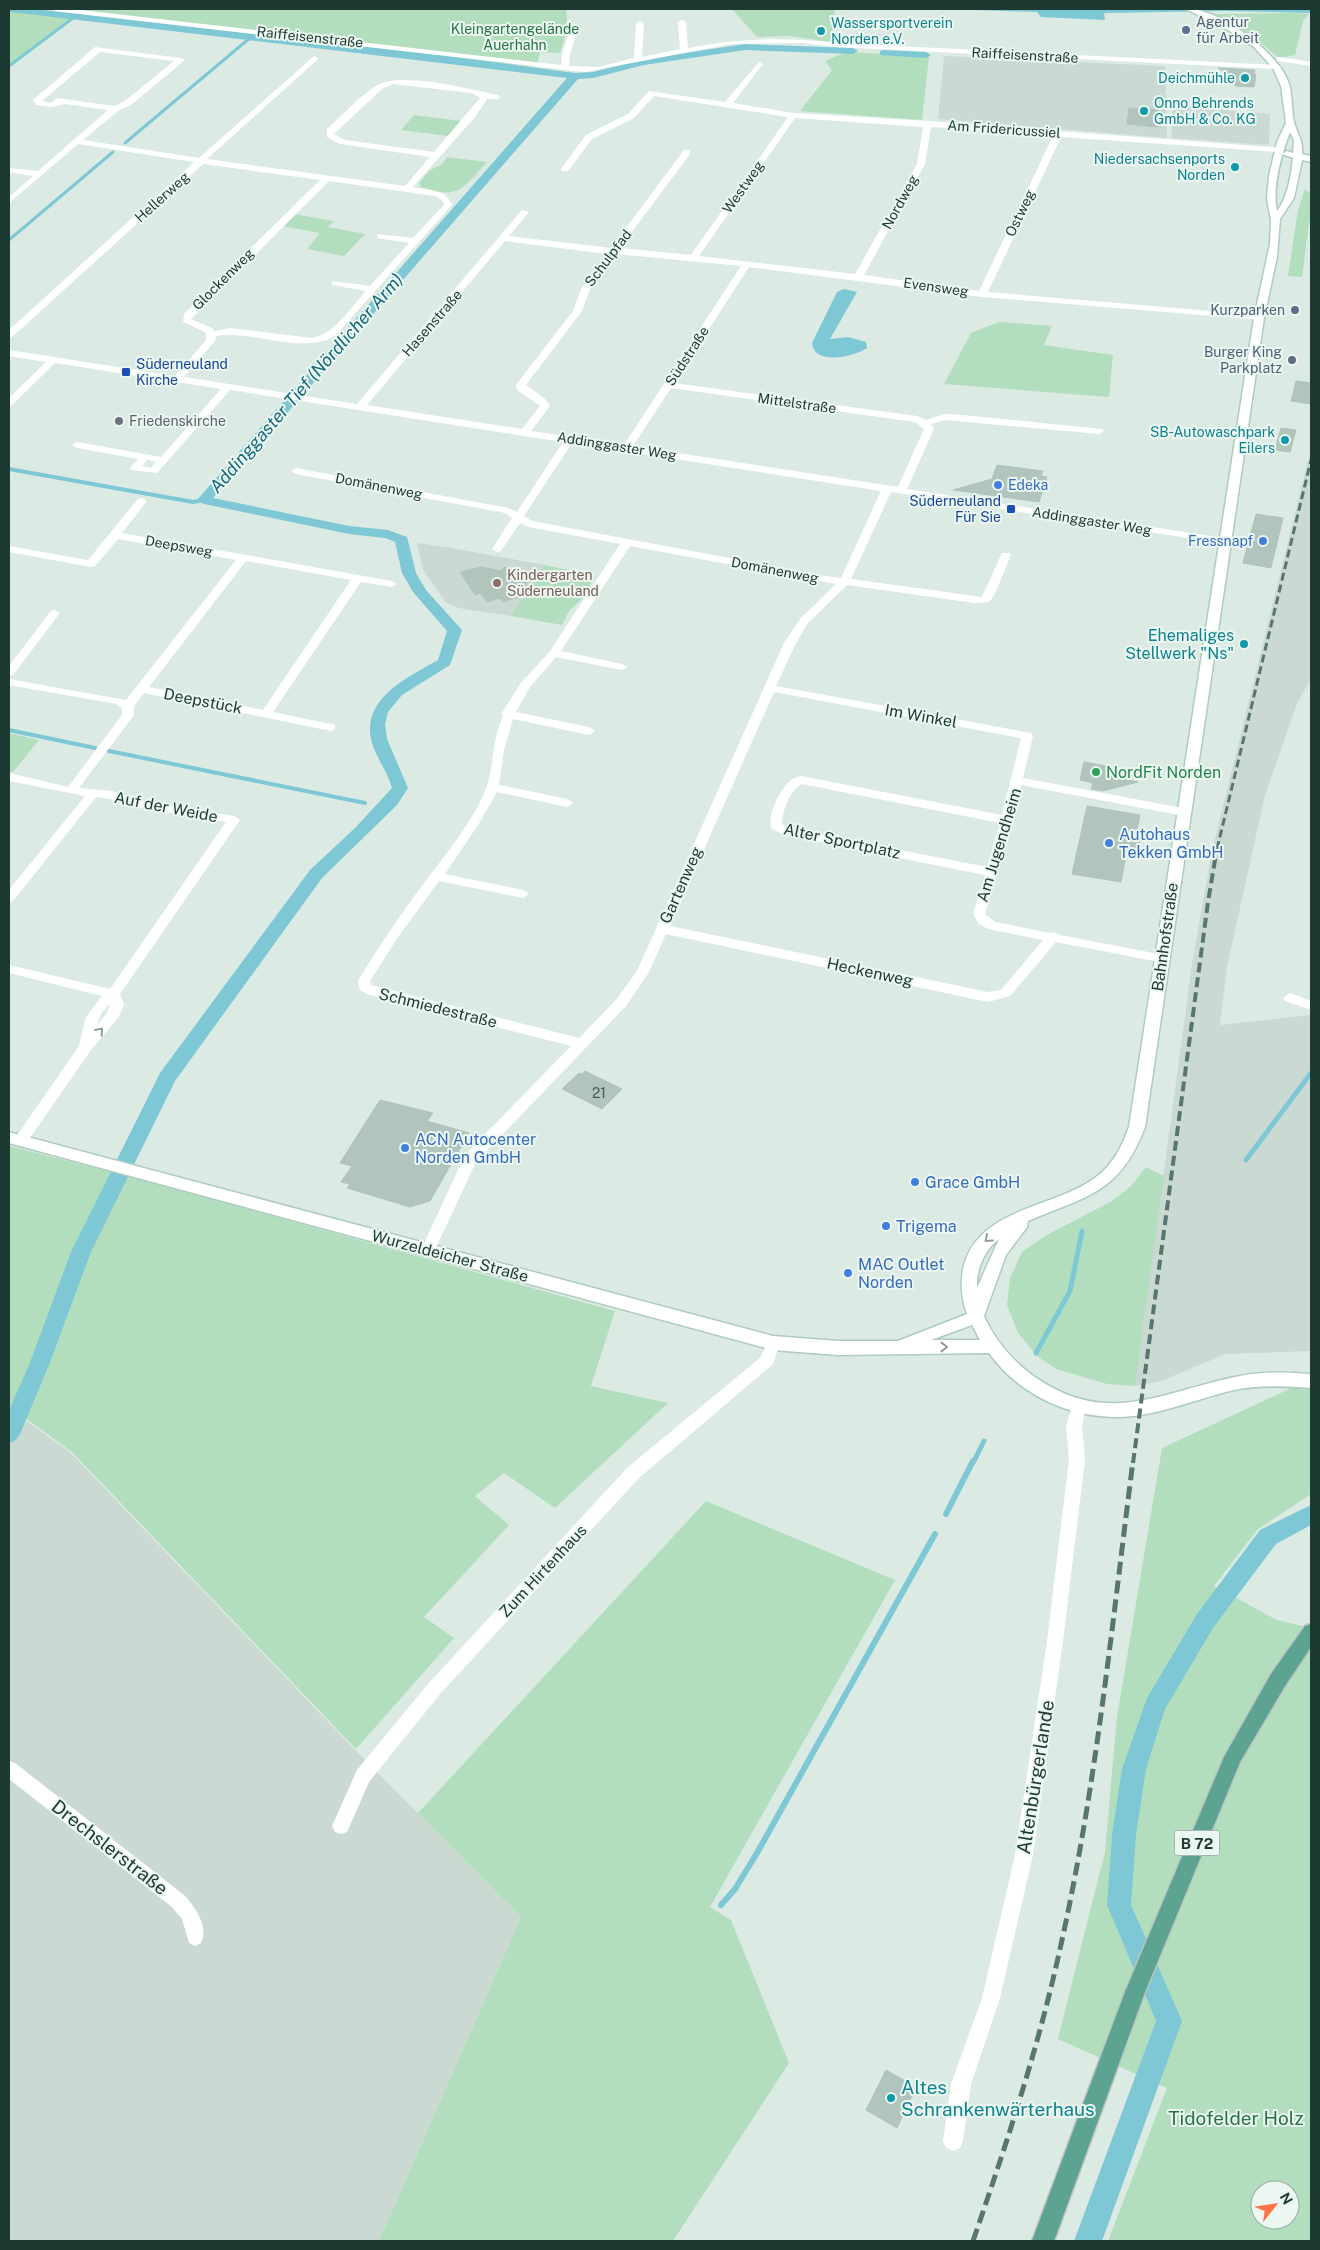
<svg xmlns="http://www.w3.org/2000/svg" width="1320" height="2250" viewBox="0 0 1320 2250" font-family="'Public Sans',sans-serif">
<rect width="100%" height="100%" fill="#dceae4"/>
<path fill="#cadad3" d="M944 56 1165 66 1167 138 938 119Z
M1173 105 1270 114 1269 145 1171 138Z
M1311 448V679L1298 701 1265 795 1227 967 1220 1025 1311 1015V1351L1226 1354 1161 1381 1135 1386 1192 964 1212 851Z
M417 543 446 547 545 565 511 616 458 608 446 603 423 570Z
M9 1408 70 1452 356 1751 521 1917 379 2241H9Z"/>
<path fill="#b2debe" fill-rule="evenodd" d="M42 9H566L568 26 560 53 540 52 538 61 533 67Z
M732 9H835L831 42 789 36 757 37Z
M9 11 73 16 9 65Z
M1296 13 1309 14 1303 21 1295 55 1279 58 1255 38 1215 14Z
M846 52 929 56 922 120 800 111 832 70 825 61Z
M414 115 461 121 448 136 401 130Z
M447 157 487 162C462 189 459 200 421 187L419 183 430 170 441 165Z
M1305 189 1311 194V220L1309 223 1302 277 1288 276 1298 210Z
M294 214 334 221 328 227 365 234 344 256 307 249 320 233 282 226Z
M999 322 1052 326 1044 345 1113 355 1109 397 944 384 971 333Z
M545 565 595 576 583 598 569 611 562 625 511 616Z
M9 733 39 740 13 772 9 771Z
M9 1146 143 1180 615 1311 591 1386 668 1403 555 1508 504 1473 475 1496 509 1525 424 1617 454 1638 356 1749 72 1452 9 1406Z
M1146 1167 1164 1176 1135 1386 1107 1384 1056 1369 1038 1357 1018 1333 1007 1305 1010 1278 1022 1252 1045 1236 1112 1201 1130 1187Z
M1311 1379V1494L1257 1530 1214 1586 1277 1620 1311 1628V2241H1108L1167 2088 1058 2039 1105 1852 1117 1717 1162 1448ZM1260 2190H1290V2220H1260Z
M706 1501 895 1580 710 1907 731 1920 789 2063 673 2241H379L521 1917 418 1813Z"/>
<path fill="#7ec8d5" d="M944 9H1311V13L1226 11 1104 13 1105 20 1041 17 1037 12Z
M844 289 857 292 830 339 848 337 866 342 867 348C854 357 814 366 812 343L837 292Z"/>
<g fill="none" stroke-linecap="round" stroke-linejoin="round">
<path stroke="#7ec8d5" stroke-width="3" d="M9 66 77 15
M125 143 251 37
M9 240 113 152"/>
<path stroke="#7ec8d5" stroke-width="4" d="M9 469 193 502 204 500
M9 730 95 748
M109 751 365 803"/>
<path stroke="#7ec8d5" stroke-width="5" d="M1246 1160 1311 1073
M1036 1353 1070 1291 1082 1231
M973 1463 984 1441"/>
<path stroke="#7ec8d5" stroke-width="6" d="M946 1514 973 1461
M721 1905 735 1889 757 1853 935 1534"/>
<path fill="#7ec8d5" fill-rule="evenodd" d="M9 9H35L447 56 575 73 593 72 644 59 745 44 853 48 858 51 853 54 745 50 644 65 593 78 578 79 213 498 349 526 388 530 407 537 416 573 426 590 462 630 450 665 402 695 388 712 385 724 387 739 408 788 397 805 322 878 175 1081 91 1252 49 1365 20 1434 16 1440 9 1443V1410L29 1365 71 1252 160 1073 310 870 356 827 392 788C388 773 378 760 373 746 357 700 407 678 438 660L447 631 413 592 402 573 395 542 385 538 349 534 204 504 197 500 567 78 11 12Z
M884 50 926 52 931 55 926 58 880 55V51Z
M1311 1505V1525L1276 1544 1213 1628 1165 1709 1146 1769 1136 1835 1131 1905 1182 2021 1102 2241H1074L1156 2021 1107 1905 1112 1835 1122 1769 1147 1698 1197 1614 1260 1530Z"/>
</g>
<path fill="#b1c5bd" stroke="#aec4bb" d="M1218 68 1255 70 1254 73 1256 75 1254 87 1235 86 1237 79Z
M1129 108 1159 110 1158 127 1127 124Z
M1296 381 1311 383V404L1291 401Z
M1281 428 1296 430 1290 452 1275 450Z
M997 465 1043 471 1041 476 1047 477 1039 502 953 490 992 479Z
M1256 514 1283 518 1271 568 1243 563Z
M481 567 502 571 504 567 533 573 518 597 503 602 500 598 487 602 480 593 475 595 460 572Z
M1084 762 1111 767 1109 776 1138 782 1103 791 1091 789 1093 783 1080 780Z
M1087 806 1140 815 1136 834 1141 835 1138 853 1127 851 1121 882 1072 874Z
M585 1071 622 1089 602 1109 562 1089 579 1073 582 1074Z
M380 1100 433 1113 427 1121 469 1133 430 1201 410 1207 347 1188 350 1184 341 1182 352 1166 340 1163Z
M886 2070 916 2087 897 2128 866 2110Z"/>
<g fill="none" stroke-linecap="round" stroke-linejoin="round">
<g stroke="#aecbc0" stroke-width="3">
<path id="secondary" d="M1186 9C1218 7 1276 51 1288 81 1293 94 1291 108 1294 122 1298 136 1303 139 1302 154L1311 156V162L1302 160 1294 198 1280 219 1277 257 1264 318 1145 1127C1120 1193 1087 1196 1028 1221L1027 1227 1006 1255 984 1316C994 1339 1012 1360 1032 1375 1106 1428 1158 1393 1235 1377 1260 1371 1286 1372 1311 1374V1388C1287 1386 1263 1385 1239 1389 1209 1395 1181 1407 1151 1413 1090 1427 1025 1403 989 1353L838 1355 773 1350 9 1143V1132L773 1336 838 1341H898L967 1314C961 1297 960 1282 964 1265 980 1207 1056 1208 1096 1177 1113 1165 1122 1146 1129 1127L1254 318 1270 244 1271 220 1267 199 1269 176 1277 142 1286 123 1281 86 1273 68 1254 47 1228 30ZM1290 132 1294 140 1293 153 1287 151 1282 154 1293 158C1291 175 1288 197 1277 211 1272 186 1281 156 1290 132ZM999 1239 977 1288C976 1269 985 1249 999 1239ZM972 1325 980 1340H931Z"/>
</g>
<g stroke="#bbc4c2" stroke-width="3">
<path id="primary" d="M1311 1624V1647L1285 1686 1240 1762 1145 1992 1054 2241H1032L1125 1992 1224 1757 1271 1674 1305 1626Z"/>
</g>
<path fill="#fff" fill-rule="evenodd" d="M51 9H72L561 65 562 54 570 29 566 22 570 20 578 29 570 54 569 66 599 67 634 58 636 23 640 21 644 23 642 57 680 49 678 22 682 20 686 22 688 48C738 38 785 37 836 43L1277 65 1281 67 1277 69 836 47 802 43 731 44 585 72 55 11Z
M95 47 181 58 185 60 131 105 118 111 83 140 199 158 314 56 318 58 317 60 207 159 405 186 430 157 340 144 327 137V129C343 115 358 97 376 86 400 70 471 90 499 95V99H487L476 116 413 187C427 190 447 189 452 205L335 336C302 355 254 330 216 336L215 341 184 377 357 404 522 210 529 212 509 236 611 248 684 150H690V154L620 248 691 255 788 117 654 96 634 118 592 139 568 171H562L561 169 586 135 628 114 649 91 725 102 759 62 763 64 733 103 793 113 928 121 1282 148V152H1279L1061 137 988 292 1259 315 1262 316V320L982 297 749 267 674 383 917 416 926 420 944 414 963 415 1102 429 1104 431 1099 434 945 420 931 424 934 429 907 489 1230 539V543L1226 544 891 492 851 579 982 597 1001 555 1002 553H1010L1011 555 994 596 989 602 974 603 847 585 808 623 796 643 776 686 1031 733 1033 736 1023 778 1188 809 1190 812 1184 816 1021 785 985 914 995 922 1050 933 1054 932 1060 935 1164 955 1169 956 1170 959 1169 962 1164 963 1056 942 1010 996 988 1002 666 934 649 972 626 1006 476 1162 433 1254H423L421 1250 465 1155 571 1046 367 994 360 990 358 981C380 944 405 908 431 874 450 849 471 822 484 794 494 771 491 742 503 716L501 714 521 683 550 651 620 544 529 527 520 523 501 551 497 552 492 549 512 518 505 513 296 474 291 471 296 468 508 508 517 512 563 442 230 390 157 473 131 470 130 468 138 459 77 448 72 445 77 442 161 457 221 389 55 363 12 405 9 406V398L46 362 9 356V350L175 376 207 339 205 332 183 322 184 314 320 180 203 164 12 337 9 338V330L194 162 78 144 9 203V197L33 176 9 172V168L38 171 108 110 65 104 51 107 36 105 33 100ZM100 52 174 61 125 101 114 106 57 98 51 103 42 101ZM393 84 472 93 480 98 434 152 345 140 334 134 382 89ZM795 118 923 127 917 164 855 274 699 256ZM931 127 1053 136 979 291 864 275 925 164ZM329 181 435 196 442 200 444 205 413 238 377 234V238L409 243 370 286 332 281V285L366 291C351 307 335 334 312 338L230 328 214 331 212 328 191 319ZM505 241 607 254 581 289 573 311 516 385 517 390 540 406 522 429 367 405ZM616 254 741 266 624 445 531 431 550 406 545 399 526 385 582 311 590 289ZM671 388 915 422 924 429 898 487 633 446ZM572 443 881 491 841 578 825 576 532 521 524 516ZM147 460 156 462 151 468 142 466ZM630 546 836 584 800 619 784 643 637 971 616 1000 579 1038 371 985 370 981 398 937 439 881 523 898 529 894 523 890 445 874 480 822 497 792 567 807 573 803 567 799 499 785 504 750 513 719 589 735 595 731 589 727 516 712 530 687 556 657 622 670 628 667 622 664 561 651ZM774 692 1021 738 1002 815 801 776C798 777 792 778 790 781 780 789 766 817 772 829L785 835 985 875 973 914 979 924 988 929 1043 940 1001 990 988 992 670 926ZM802 784 1000 823 987 867 788 828 782 824C782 812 790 789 802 784Z
M1280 57 1311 62V66L1277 61V57Z
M142 498 147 501 122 533 392 581 397 584 392 587 361 582 273 712 335 725V729L331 731 144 693 134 706V715L79 788 112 791 138 800 234 816 240 820 120 994 124 1005 118 1018 91 1050 25 1145 20 1146 13 1141 79 1046 86 1017 102 996 9 973V965L110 989 226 822 136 807 111 799 96 797 13 901 9 902V890L85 796 9 781V773L68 787 122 715V708L116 704 9 685V679L126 700 236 560 118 539 95 566 91 567 9 552V546L88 560 138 499ZM246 561 351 580 263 710 149 687ZM110 1003 107 1013 96 1027 101 1014Z
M55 610 60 613 13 675 9 676V666L51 611Z
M1290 993 1311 1001V1010L1285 1001 1283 998Z
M773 1337 778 1339 780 1343 773 1364 639 1478 440 1694 369 1782 347 1832 341 1834 335 1832 332 1826 357 1770 428 1684 627 1468 761 1357 768 1339Z
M1078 1400 1083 1402 1086 1406 1082 1427 1085 1460 1063 1641 1033 1855 1000 1998 971 2084 963 2141 960 2148 953 2151 946 2148 943 2141 951 2084 982 1998 1015 1855 1047 1641 1069 1460 1066 1427 1073 1402Z
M9 1761 15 1763 184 1895C195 1907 209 1926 201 1943L195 1946 189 1943 182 1919 172 1907 9 1779Z"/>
<use href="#secondary" fill="#fff" fill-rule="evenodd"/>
<use href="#primary" fill="#5ca491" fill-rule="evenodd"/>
<path stroke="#57766e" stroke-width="3" stroke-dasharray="8 4" stroke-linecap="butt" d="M1217 849 1311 460"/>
<path stroke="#57766e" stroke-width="4" stroke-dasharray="10 5" stroke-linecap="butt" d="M1133 1463 1208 902 1217 848"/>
<path stroke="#57766e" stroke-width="5" stroke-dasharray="13 6" stroke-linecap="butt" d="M973 2241C1006 2145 1038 2049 1060 1949 1096 1789 1112 1624 1133 1461"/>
</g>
<defs><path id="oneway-chevron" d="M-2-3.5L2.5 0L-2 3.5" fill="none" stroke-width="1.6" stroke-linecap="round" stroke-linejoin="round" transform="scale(1.25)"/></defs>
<g stroke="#8e9c98">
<use href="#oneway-chevron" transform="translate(100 1031) rotate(-49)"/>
<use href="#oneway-chevron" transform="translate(988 1239) rotate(138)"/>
<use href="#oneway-chevron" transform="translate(944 1347)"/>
</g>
<g fill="#5c6f8a" stroke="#ecf7f2" stroke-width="2">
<circle cx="1186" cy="30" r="5"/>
<circle cx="1295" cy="310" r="5"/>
<circle cx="1292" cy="360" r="5"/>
</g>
<g fill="#0f9aa8" stroke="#ecf7f2" stroke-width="2">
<circle cx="821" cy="31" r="5"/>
<circle cx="1245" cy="78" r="5"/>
<circle cx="1144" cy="111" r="5"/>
<circle cx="1235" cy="167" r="5"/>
<circle cx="1285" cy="440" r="5"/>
<circle cx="1244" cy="644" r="5"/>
<circle cx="891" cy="2098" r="5"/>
</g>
<g fill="#1a4fb4" stroke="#ecf7f2" stroke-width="2">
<rect x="121" y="367" width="10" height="10" rx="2.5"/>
<rect x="1006" y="504" width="10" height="10" rx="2.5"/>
</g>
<circle fill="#6b7280" stroke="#ecf7f2" stroke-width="2" cx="119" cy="421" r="5"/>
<g fill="#3f7fe0" stroke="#ecf7f2" stroke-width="2">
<circle cx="998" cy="485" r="5"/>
<circle cx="1263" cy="541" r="5"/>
<circle cx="1109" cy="843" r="5"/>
<circle cx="405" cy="1148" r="5"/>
<circle cx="915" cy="1182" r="5"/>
<circle cx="886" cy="1226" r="5"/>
<circle cx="848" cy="1273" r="5"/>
</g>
<circle fill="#8d6e63" stroke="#ecf7f2" stroke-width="2" cx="497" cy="583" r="5"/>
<circle fill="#2e9e5b" stroke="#ecf7f2" stroke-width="2" cx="1096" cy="772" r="5"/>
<g text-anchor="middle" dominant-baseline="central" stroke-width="4" stroke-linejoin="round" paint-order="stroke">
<g font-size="14" fill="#4e5e75" stroke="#ecf7f2" text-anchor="end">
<text x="1196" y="22" text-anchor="start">Agentur<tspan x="1196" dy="16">für Arbeit</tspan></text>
<text x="1285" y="310">Kurzparken</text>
<text x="1282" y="352">Burger King<tspan x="1282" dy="16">Parkplatz</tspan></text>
</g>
<g font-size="14" fill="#0d838f" stroke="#ecf7f2" text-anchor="end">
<text x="831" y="23" text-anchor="start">Wassersportverein<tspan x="831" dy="16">Norden e.V.</tspan></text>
<text x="1235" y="78">Deichmühle</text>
<text x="1154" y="103" text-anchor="start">Onno Behrends<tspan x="1154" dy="16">GmbH &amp; Co. KG</tspan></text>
<text x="1225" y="159">Niedersachsenports<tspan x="1225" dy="16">Norden</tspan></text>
<text x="1275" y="432">SB-Autowaschpark<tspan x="1275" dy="16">Eilers</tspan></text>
</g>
<g font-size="14" fill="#247443" stroke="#ecf7f2">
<text x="515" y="29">Kleingartengelände<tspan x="515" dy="16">Auerhahn</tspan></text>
</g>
<g font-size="14" fill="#1d3a32" stroke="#ecf7f2">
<text transform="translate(310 37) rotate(6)">Raiffeisenstraße</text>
<text transform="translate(1025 55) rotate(3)">Raiffeisenstraße</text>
<text transform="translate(1004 129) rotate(4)">Am Fridericussiel</text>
<text transform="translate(743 187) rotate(-55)">Westweg</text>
<text transform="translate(162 197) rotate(-42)">Hellerweg</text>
<text transform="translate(900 202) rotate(-61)">Nordweg</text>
<text transform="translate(1020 213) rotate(-64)">Ostweg</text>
<text transform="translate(608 258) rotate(-53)">Schulpfad</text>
<text transform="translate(223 279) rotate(-45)">Glockenweg</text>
<text transform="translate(936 287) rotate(8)">Evensweg</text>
<text transform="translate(432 323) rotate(-49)">Hasenstraße</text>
<text transform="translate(687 356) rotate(-57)">Südstraße</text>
<text transform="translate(797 403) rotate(8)">Mittelstraße</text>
<text transform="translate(617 446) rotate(9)">Addinggaster Weg</text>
<text transform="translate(379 486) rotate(11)">Domänenweg</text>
<text transform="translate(1092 521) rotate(9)">Addinggaster Weg</text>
<text transform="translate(179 546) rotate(10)">Deepsweg</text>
<text transform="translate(775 570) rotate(11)">Domänenweg</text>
</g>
<g font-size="14" fill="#164399" stroke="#ecf7f2" text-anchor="start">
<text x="136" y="364">Süderneuland<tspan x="136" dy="16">Kirche</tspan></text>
<text x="1001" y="501" text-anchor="end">Süderneuland<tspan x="1001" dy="16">Für Sie</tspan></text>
</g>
<g font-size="14" fill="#5b616d" stroke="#ecf7f2" text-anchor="start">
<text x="129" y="421">Friedenskirche</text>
</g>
<g font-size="14" fill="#366cbe" stroke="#ecf7f2" text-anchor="start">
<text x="1008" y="485">Edeka</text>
<text x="1253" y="541" text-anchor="end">Fressnapf</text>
</g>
<g font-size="14" fill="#785e54" stroke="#ecf7f2" text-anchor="start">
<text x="507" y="575">Kindergarten<tspan x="507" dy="16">Süderneuland</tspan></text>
</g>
<g font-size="14" fill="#425d55">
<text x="599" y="1093">21</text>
</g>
<rect fill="#ecf7f2" stroke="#5b736c" stroke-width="1" x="1174.5" y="1830.5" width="45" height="25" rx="4"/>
<g font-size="15" font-weight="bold" fill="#1d3a32">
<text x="1197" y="1843">B 72</text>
</g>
<g font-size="16" fill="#0d838f" stroke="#ecf7f2" text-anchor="end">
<text x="1234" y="635">Ehemaliges<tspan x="1234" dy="18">Stellwerk "Ns"</tspan></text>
</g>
<g font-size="16" fill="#1d3a32" stroke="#ecf7f2">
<text transform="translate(203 701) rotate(11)">Deepstück</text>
<text transform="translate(921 716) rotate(10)">Im Winkel</text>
<text transform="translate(166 807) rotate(11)">Auf der Weide</text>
<text transform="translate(842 841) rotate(12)">Alter Sportplatz</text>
<text transform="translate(999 845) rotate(-73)">Am Jugendheim</text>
<text transform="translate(681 885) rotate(-66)">Gartenweg</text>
<text transform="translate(1165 937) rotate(-82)">Bahnhofstraße</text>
<text transform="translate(870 972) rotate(12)">Heckenweg</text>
<text transform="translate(438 1008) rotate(14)">Schmiedestraße</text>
<text transform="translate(450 1256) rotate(15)">Wurzeldeicher Straße</text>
<text transform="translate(543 1571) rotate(-47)">Zum Hirtenhaus</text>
</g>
<g font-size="16" fill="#27864d" stroke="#ecf7f2" text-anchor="start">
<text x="1106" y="772">NordFit Norden</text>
</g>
<g font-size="16" fill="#366cbe" stroke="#ecf7f2" text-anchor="start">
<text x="1119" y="834">Autohaus<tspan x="1119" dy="18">Tekken GmbH</tspan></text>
<text x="415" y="1139">ACN Autocenter<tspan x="415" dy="18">Norden GmbH</tspan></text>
<text x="925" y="1182">Grace GmbH</text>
<text x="896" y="1226">Trigema</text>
<text x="858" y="1264">MAC Outlet<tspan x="858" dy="18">Norden</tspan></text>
</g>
<g font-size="18" font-style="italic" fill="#13697a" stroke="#ecf7f2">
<text transform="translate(306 383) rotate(-49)">Addinggaster Tief (Nördlicher Arm)</text>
</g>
<g font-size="19" fill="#1d3a32" stroke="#ecf7f2">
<text transform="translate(1035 1777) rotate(-81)">Altenbürgerlande</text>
<text transform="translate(110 1847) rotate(38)">Drechslerstraße</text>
</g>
<g font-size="19" fill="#0d838f" stroke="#ecf7f2" text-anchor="start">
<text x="901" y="2087">Altes<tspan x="901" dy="22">Schrankenwärterhaus</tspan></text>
</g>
<g font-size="19" fill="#247443" stroke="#ecf7f2">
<text x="1236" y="2118">Tidofelder Holz</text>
</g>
</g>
<rect width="1320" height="2250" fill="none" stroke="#1d3a32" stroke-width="20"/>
<g transform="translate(1275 2205) rotate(60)"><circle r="24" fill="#ecf7f2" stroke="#99aba5"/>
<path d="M0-4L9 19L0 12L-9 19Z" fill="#fe7346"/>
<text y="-8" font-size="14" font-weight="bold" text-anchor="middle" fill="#1d3a32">N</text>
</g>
</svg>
